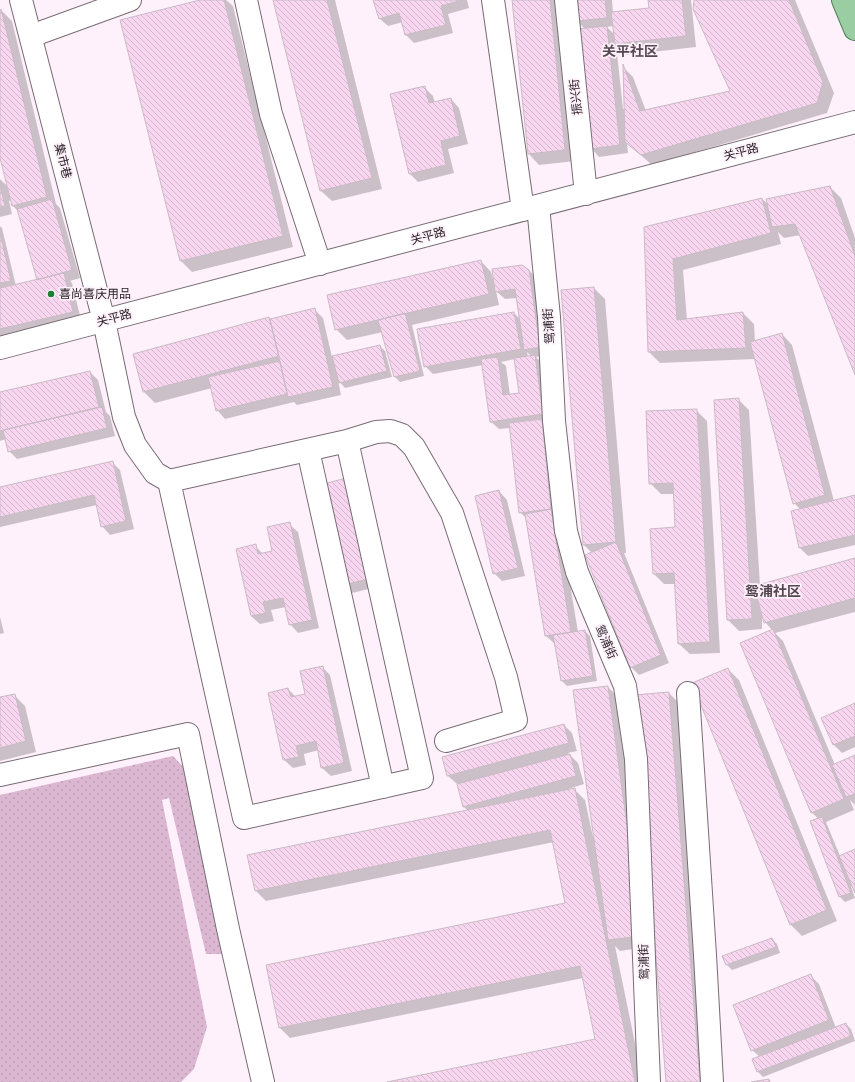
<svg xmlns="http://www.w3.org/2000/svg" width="855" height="1082" viewBox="0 0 855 1082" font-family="'DM Sans','Noto Sans SC',sans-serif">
<defs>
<pattern id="green-dots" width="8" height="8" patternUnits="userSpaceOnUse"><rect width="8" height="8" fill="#dcb7d2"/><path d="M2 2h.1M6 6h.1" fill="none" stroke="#bc9db4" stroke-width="1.8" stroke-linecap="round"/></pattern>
<pattern id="building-back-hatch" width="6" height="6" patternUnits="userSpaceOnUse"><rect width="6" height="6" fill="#f9d6ef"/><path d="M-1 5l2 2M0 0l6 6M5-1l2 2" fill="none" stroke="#d5b7cd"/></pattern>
</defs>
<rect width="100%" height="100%" fill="#fff1fb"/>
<path fill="url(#green-dots)" d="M173 756 187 771 227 954H206L169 798 162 800 207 1027 194 1069 181 1082H0V795Z"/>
<path fill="#0003" fill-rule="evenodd" d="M204 0H226L233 6 293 247 192 272 181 261 121 21Z
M274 0H335L382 189 332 201 321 191Z
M375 0H467L469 8 448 14 453 33 414 43 406 35 403 22 388 26 379 18Z
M513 0H560L575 161 539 165 529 154Z
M575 0H612L613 13 650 9 649 0H691L696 47 626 55 616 44 623 109H625L624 68 633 77 646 111 732 92 695 0H795L834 93 827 113 652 165 627 143 628 153 599 157 591 148 585 29 577 21ZM613 26 614 34 607 27Z
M1 10 12 21 56 204 60 208 80 278 70 281 72 283 81 320 2 339 0 336V226L2 228 16 286 38 280 19 212 12 205 11 200 9 201 12 214 0 217V179L8 187 0 154Z
M425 88 433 96 435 103 451 99 459 108 468 144 448 149 454 173 418 182 410 174Z
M830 187 841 198 855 238V372L801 235 784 238 778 232 781 244 683 270 687 320 743 313 754 324 755 342 782 334 792 345 834 501 855 496V545L808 556 800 548 792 511 800 509 794 503 755 359 660 363 649 352 645 228 762 199 769 205Z
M481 261 491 272 493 279 529 270 537 279 548 355 536 357 543 364 559 518 578 632 585 631 590 636 597 681 567 686 562 681 555 644 546 636 527 519 520 512 511 428 499 429 490 421 483 365 433 374 425 366 514 313 521 320 518 298 505 299 496 291 499 305 412 325 424 376 400 382 395 377 383 332 347 340 336 329ZM527 352 532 357H528ZM515 359 520 394 510 395 506 366 501 362Z
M594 288 605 299 626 553H624L669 663 639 675 631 667 592 553 584 545Z
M315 310 323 318 332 357 380 346 385 351 392 377 345 388 338 380 341 395 297 405 294 402 225 419 217 410 212 388 155 403 144 392 134 354 269 318 272 322Z
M90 372 98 380 106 412 110 416 115 436 17 459 9 451 6 439 0 441V393Z
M738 399 749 410 760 585 855 559V612L775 633 783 641 835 765 855 756V805L850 800 854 810 826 822 840 856 855 850V890L853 885 851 886 855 898 845 902 840 897 811 822 819 819 812 813 741 643 772 630 765 622 762 614V629L739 631 728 620Z
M696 410 707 421 720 653 690 654 679 644 676 584H664L654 574 676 528 674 494H661L650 483Z
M112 462 120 470 134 529 110 535 102 526 97 505 0 527V488Z
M321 485 377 587 352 593 344 585Z
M499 491 507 500 525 576 502 581 494 573Z
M289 524 298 532 319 628 298 633 290 624 286 607 271 610 274 621 260 624 251 616 237 550 255 546 263 554 273 551Z
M0 617 4 633 0 634Z
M322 667 330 675 352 771 331 776 322 768 319 750 304 754 306 765 293 768 284 760 288 689 296 697 306 695Z
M728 669 739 680 837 921 802 936 791 925 693 683Z
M608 687 618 697 653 946 620 951 615 946 643 1082H392L596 1040 583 978 290 1038 279 1027 566 904 554 842 266 901 256 891 468 811 464 807 458 783 457 784 448 776 564 725 572 733 577 751 568 753 578 763 584 784 568 789V790L574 789 585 800 593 837H594Z
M669 693 680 704 710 1082H667Z
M14 695 25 706 36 752 0 761V698Z
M855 704V747L842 753 834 745 823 719Z
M772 939 777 944 780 953 732 970 727 965Z
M810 975 819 984 836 1028 846 1024 851 1029 855 1041 763 1077 758 1072 760 1057 752 1050Z"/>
<path fill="url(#building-back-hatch)" stroke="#c8bbc5" d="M200 0H224L283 236 180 261 120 20Z
M273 0H327L372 178 320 191Z
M373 0H462L441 6 446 25 405 35 399 13 379 19Z
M512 0H550L565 150 528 154Z
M574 0H605L607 18 576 21Z
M648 0H682L686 36 615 44 611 12 649 8Z
M694 0H789L823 82 817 103 641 155 625 142 623 64 640 111 730 91 693 9Z
M1 9 47 197 12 206 0 158V10Z
M607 26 620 145 590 149 576 29Z
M425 86 429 103 451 98 460 136 441 141 446 165 409 174 390 94Z
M0 185 5 206 0 207Z
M830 186 855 256V375L795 224 772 227 766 199Z
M762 198 771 233 673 259 677 320 743 312 746 348 648 352 644 227Z
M52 199 72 270 37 280 17 209Z
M0 233 11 281 0 283Z
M481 260 489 294 335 330 327 295Z
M522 265 529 270 540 347 524 350 515 289 495 292 492 269Z
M64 273 73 312 0 329V288Z
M594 287 616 542 583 545 561 290Z
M315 308 333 387 288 397 270 319Z
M514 312 521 349 424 367 417 329Z
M405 313 420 371 394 377 378 320Z
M269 317 279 356 143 392 133 354Z
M782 333 825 495 793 504 750 342Z
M380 345 387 371 339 383 332 356Z
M535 355 543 414 490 422 481 359 498 357 503 395 519 393 514 358Z
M280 361 287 394 216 411 208 377Z
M90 371 99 407 0 431V392Z
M739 398 752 619 727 620 714 400Z
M102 407 107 428 8 452 3 430Z
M697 409 710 642 678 644 674 573 653 574 650 529 675 527 673 483 649 484 646 411Z
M542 419 551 509 519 513 509 423Z
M113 461 126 521 101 527 94 495 0 517V487Z
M346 478 369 579 343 585 320 485Z
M499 490 518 568 493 574 475 496Z
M855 495V535L799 548 791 511Z
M551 509 571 632 545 636 525 514Z
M290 522 312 620 289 625 283 598 263 602 266 613 251 616 236 549 256 544 258 554 272 551 267 527Z
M616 542 661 655 630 668 585 555Z
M855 558V598L764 623 754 586Z
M773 629 844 799 811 813 740 643Z
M585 630 593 676 561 681 553 635Z
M323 666 344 763 321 768 316 741 296 746 299 757 283 760 268 693 288 688 291 697 305 694 300 671Z
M728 668 827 910 790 925 692 683Z
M608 686 642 936 608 940 573 690Z
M669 692 700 1082H666L635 695Z
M15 694 26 741 0 748V697Z
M855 703V736L833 745 821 718Z
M564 724 569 743 447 776 442 757Z
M570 754 576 776 463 807 457 784Z
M855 755V794L846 797 832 765Z
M575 788 635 1082H387L595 1039 580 966 279 1028 266 965 565 903 550 830 255 891 247 855Z
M822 817 851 893 839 897 810 821Z
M855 849V893L839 856Z
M772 938 776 947 726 965 722 956Z
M811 974 829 1020 751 1051 733 1005Z
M846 1023 851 1036 757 1072 752 1059Z
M769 1079 770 1082H751Z"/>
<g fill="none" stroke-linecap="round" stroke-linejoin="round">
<g stroke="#786c74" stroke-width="24">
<path id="minor" d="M21 0 104 321 124 417 135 445 155 473 169 481 244 818 422 778 347 441 169 481
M246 0 271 114 320 264
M493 0 523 210
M566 0 586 194
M31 36 130 0
M538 206 549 317 554 421 566 531 577 572 625 686 636 759 649 1082
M0 348 855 122
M347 441 376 432 390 431 402 435 414 447 452 513 506 677 516 720 446 741
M308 450 383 787
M688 693 705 955 712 1082
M0 775 188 734 228 929 263 1082"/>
</g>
<g stroke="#467a4e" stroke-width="24">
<path id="major" d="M843 0 855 29"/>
</g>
<use href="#minor" stroke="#fff" stroke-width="22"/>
<use href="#major" stroke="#9bcda3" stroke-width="22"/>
</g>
<circle fill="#188035" stroke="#fff1fb" stroke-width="1.5" cx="51" cy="294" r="4"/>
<g text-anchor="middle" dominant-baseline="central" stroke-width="3.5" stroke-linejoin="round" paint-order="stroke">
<g font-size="12" fill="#231e21" stroke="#fff1fb">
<text transform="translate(576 97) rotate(-96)">振兴街</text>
<text transform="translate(741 152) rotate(-15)">关平路</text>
<text transform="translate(63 161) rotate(76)">集市巷</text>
<text transform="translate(428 236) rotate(-15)">关平路</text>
<text transform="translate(114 318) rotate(-15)">关平路</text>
<text transform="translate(549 326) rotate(-94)">鸳浦街</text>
<text transform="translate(606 642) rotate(66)">鸳浦街</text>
<text transform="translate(644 962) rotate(-92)">鸳浦街</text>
</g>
<g font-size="12" fill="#231e21" stroke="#fff1fb" text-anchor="start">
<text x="59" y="294">喜尚喜庆用品</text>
</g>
<g font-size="14" font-weight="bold" fill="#534850" stroke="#fff1fb">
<text x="630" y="51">关平社区</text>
<text x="773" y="591">鸳浦社区</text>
</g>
</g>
</svg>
